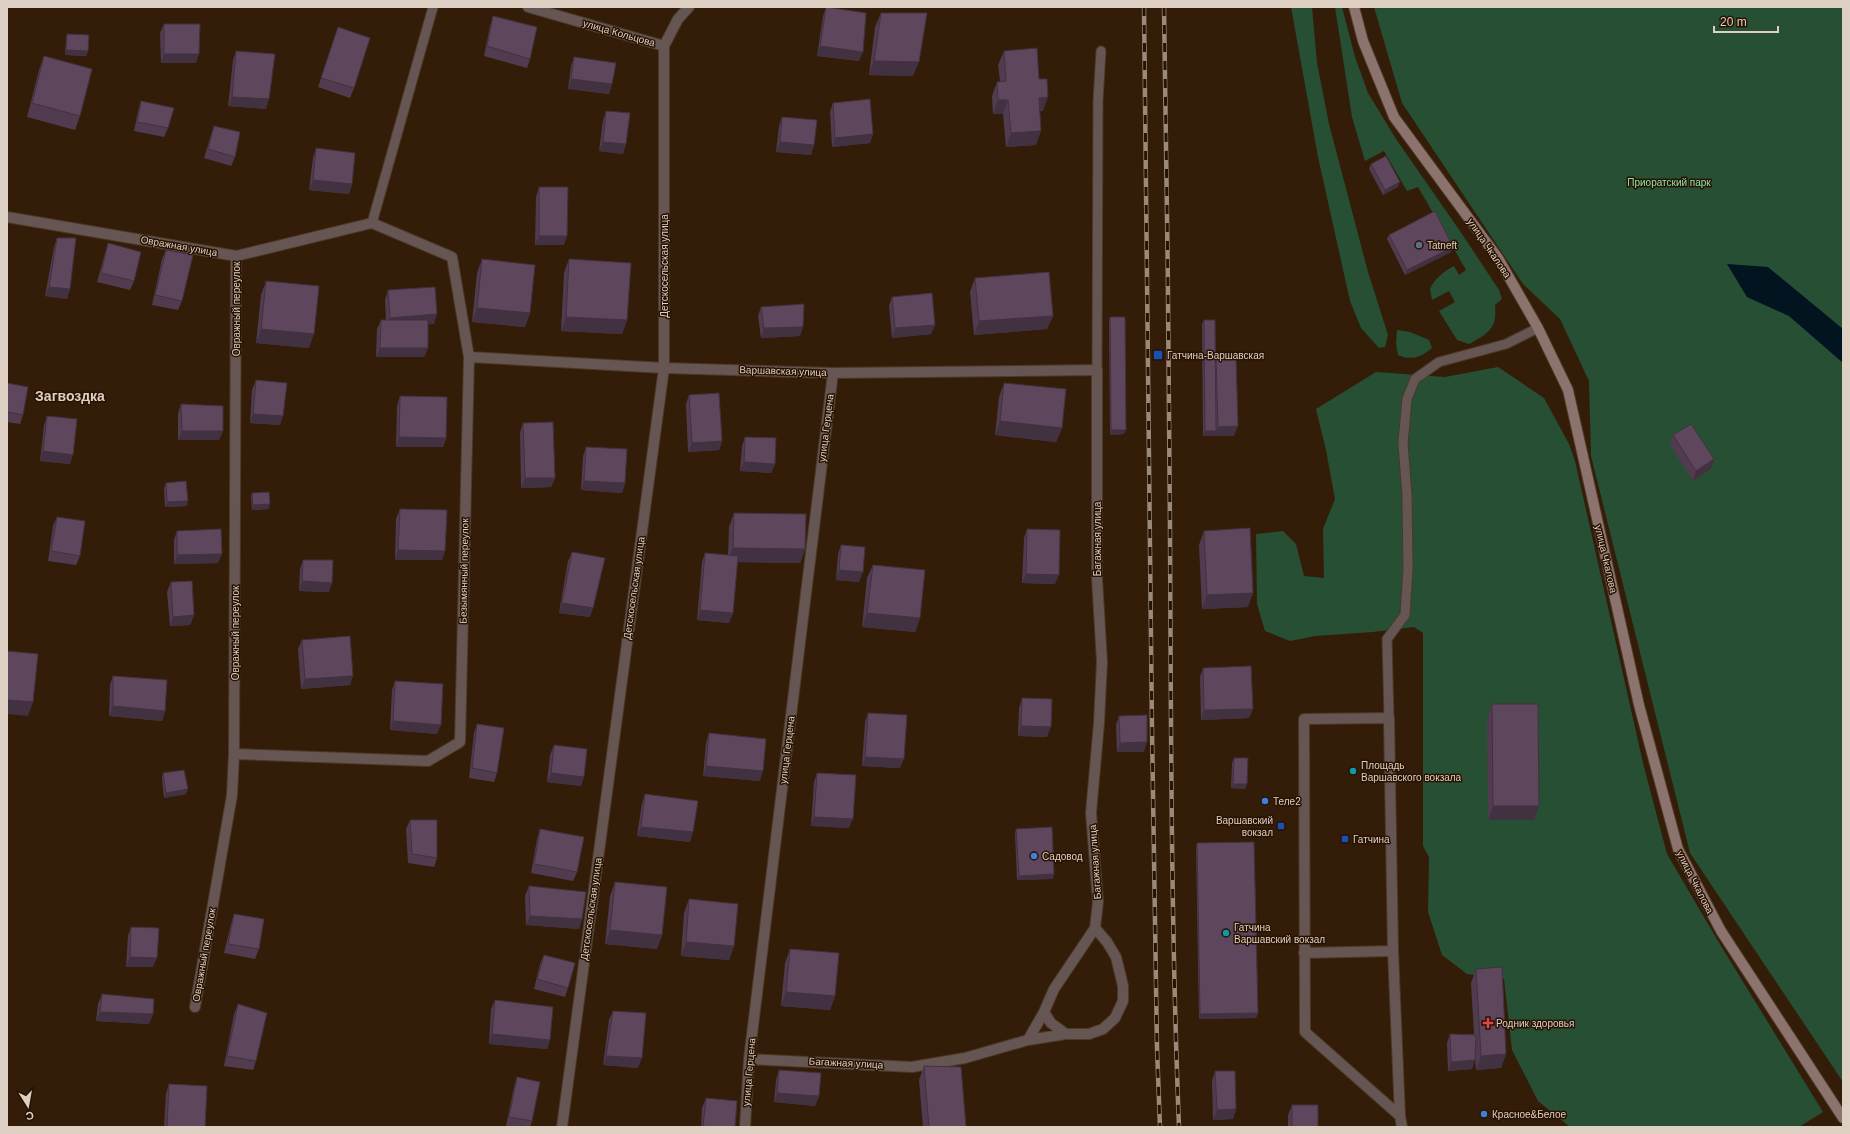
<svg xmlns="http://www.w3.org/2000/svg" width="1850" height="1134" viewBox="0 0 1850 1134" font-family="Arial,sans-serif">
<rect width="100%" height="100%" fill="#331d09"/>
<path fill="#264f34" d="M1291 7H1312L1317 63 1329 124 1368 272 1388 335 1385 347 1379 348 1361 328 1350 301 1318 157Z
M1335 7H1342L1355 57 1368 93 1396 139 1460 231 1499 290 1502 299 1495 305C1497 329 1489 333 1469 344L1457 340 1439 311 1455 302 1449 291 1432 300 1430 289C1435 278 1443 272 1454 266L1459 275 1466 270 1418 187 1407 191 1384 151 1365 161 1352 117Z
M1374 7H1843V1082L1690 853 1591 456 1589 381 1560 319 1523 284 1402 103Z
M1397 330 1410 332 1429 340 1432 348C1421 357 1412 361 1398 355L1396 343Z
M1498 367 1544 398 1569 444 1575 461 1643 763 1667 854 1718 941 1823 1112 1799 1127H1570L1538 1101 1512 1050 1504 979 1467 974 1442 955 1428 912 1429 857 1423 846V633L1414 627 1373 632 1315 636 1290 641 1265 631 1257 604 1256 534 1283 531 1296 544 1304 576 1324 578 1323 529 1335 499 1326 450 1316 409 1376 372 1445 377Z"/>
<path fill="#02141f" d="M1727 264 1768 267 1843 329V363L1789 316 1747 297Z"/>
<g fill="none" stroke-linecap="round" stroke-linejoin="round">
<g stroke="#4e3927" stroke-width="11">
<path id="lane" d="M372 223 433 7
M1097 370 1098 101 1101 51
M1389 718 1387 639 1405 615 1408 569 1407 496 1403 443 1407 399 1415 379 1439 362 1506 344 1538 328"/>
</g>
<g stroke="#4e3927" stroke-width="12">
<path id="street" d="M528 7 664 46 678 19 689 7
M7 217 236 256 372 223 452 257 469 357 460 742 428 761 234 754
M469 357 664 368 833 373 1097 370V578L1102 662 1099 723 1091 813 1098 902 1095 928 1054 989 1044 1012 1028 1040
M1304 953 1393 951
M195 1007 232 795 234 754 236 256
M1044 1012 1051 1023 1066 1034
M749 1059 912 1067 965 1058 1028 1040 1066 1034H1089L1103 1029 1115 1018 1123 1001V986L1116 957 1107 942 1095 928
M1400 1116 1305 1032 1304 719 1389 718 1393 951 1400 1116 1402 1127
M562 1127 664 368V46
M745 1127 749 1059 833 373"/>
</g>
<g stroke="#4e3927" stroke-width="12">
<path id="secondary" d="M1354 7 1363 41 1394 117 1498 258 1538 328 1568 390 1639 705 1678 849 1721 931 1843 1118"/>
</g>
<use href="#lane" stroke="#665653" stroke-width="9"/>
<use href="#street" stroke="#665653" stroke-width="10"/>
<use href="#secondary" stroke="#8c736e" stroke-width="10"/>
<g stroke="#9b897a" stroke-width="4.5">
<path id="rail" d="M1144 7 1152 730 1157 1048 1160 1127
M1164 7C1167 181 1169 356 1170 530 1171 729 1171 928 1179 1127"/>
</g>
<use href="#rail" stroke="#281302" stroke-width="3" stroke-dasharray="9" stroke-linecap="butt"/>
</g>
<path fill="#513c4f" d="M826 7 859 61 817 56 823 16Z
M881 13 913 76 869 75 875 27Z
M493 16 530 59 527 68 484 56 490 26Z
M164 24 196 63H161L160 33Z
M338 27 354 88 350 98 318 87Z
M67 34 88 51 86 56 65 55 66 38Z
M236 51 266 109 228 106 233 60Z
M1004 51 1039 79 1043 111H1040L1036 145 1006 147 1003 114H993L992 96 997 82 1000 81 998 65Z
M44 56 80 116 75 130 27 117 39 70Z
M574 57 612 84 609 94 568 89 571 66Z
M141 101 168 128 164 137 134 131 138 111Z
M833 103 873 134 870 143 832 147 830 112Z
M606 111 626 144 623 154 599 151 603 120Z
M782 117 814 145 811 155 776 152 779 126Z
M214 126 235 157 231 166 204 158 211 135Z
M316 148 352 184 349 194 309 190 313 158Z
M1371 164 1398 187 1383 195 1369 169Z
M539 187 564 245H535L536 197Z
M1389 235 1453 247 1451 252 1405 275 1387 239Z
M57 238 70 289 67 299 45 296 54 247Z
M108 243 134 281 130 290 97 282 105 253Z
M166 250 182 301 178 310 152 305 162 259Z
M482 259 530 313 525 327 472 322 477 273Z
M569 259 627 320 622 334 561 331 564 273Z
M975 278 1053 316 1047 329 974 335 970 292Z
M266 281 309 348 256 343 261 295Z
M388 290 434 324H428V348L424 357H376L377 329 381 320H386L385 300Z
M892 297 935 325 931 334 892 338 889 306Z
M761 307 800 336 761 338 758 316Z
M1110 317 1124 434 1110 435 1109 322Z
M1204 320 1215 361 1216 357 1234 436H1214V435V436H1203L1202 324Z
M256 380 280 425 250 423 252 390Z
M7 383 23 415 20 424 7 422Z
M1004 383 1062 428 1056 442 995 435 999 397Z
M689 395 722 441 719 450 688 452 686 404Z
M400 396 446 438 443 447H396L397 406Z
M181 404 223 431 219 440H178V414Z
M47 416 70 464 40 461 44 425Z
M523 423 555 478 551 487 521 488 520 433Z
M1673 435 1714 459 1711 469 1693 481 1670 445Z
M745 437 775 464 771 473 740 471 742 446Z
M586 447 625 483 622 493 581 490 583 456Z
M166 483 187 506 165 507 164 488Z
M252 493 269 509 252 510 251 498Z
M400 509 445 551 442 560H395L396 519Z
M734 513 805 549 800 563 737 562 733 613 729 623 697 620 702 562 705 553 728 555 729 527Z
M57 517 80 556 76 565 48 561 53 526Z
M1027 529 1055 584 1022 583 1024 538Z
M177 531 218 563 174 564V540Z
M1204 531 1248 607 1202 609 1199 545Z
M841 545 859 582 836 580 838 554Z
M572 552 590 617 559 613 568 561Z
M303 560 329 592 299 591 300 569Z
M873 565 920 618 915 632 862 627 867 578Z
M171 582 194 615 190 625 170 626 167 592Z
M302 640 350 685 301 689 298 649Z
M1203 668 1253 709 1249 718 1201 720 1200 677Z
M113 676 165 711 162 721 109 716 110 685Z
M395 681 437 734 390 730 392 690Z
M1022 698 1047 737 1018 736 1019 708Z
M1492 704 1539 806 1534 820H1488L1487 718Z
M868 713 900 768 862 766 865 722Z
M1119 716 1144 752H1117L1116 725Z
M477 724 497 773 494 782 469 778 474 733Z
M709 733 760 781 703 776 706 743Z
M554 745 581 786 547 782 550 755Z
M1234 758 1247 784 1245 789 1231 788 1232 763Z
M163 773 186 794 164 798 162 778Z
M817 773 849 828 811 826 814 782Z
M645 794 690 842 637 836 642 803Z
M410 820 437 858 434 867 408 863 406 829Z
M540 829 577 872 573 881 531 873 537 839Z
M1016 829 1053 879 1017 880 1015 834Z
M1197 843 1258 1013 1256 1018 1199 1019 1196 848Z
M615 882 662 935 657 949 605 944 610 896Z
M529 886 582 919 579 929 526 925 525 896Z
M689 899 734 946 729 960 681 956 684 913Z
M234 914 259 949 255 959 224 953 231 924Z
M131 927 153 967H126L128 936Z
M790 949 835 996 830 1010 781 1006 785 963Z
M544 955 568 988 565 997 534 989 540 964Z
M1476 969 1506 1054 1501 1068 1476 1070 1475 1058 1472 1069 1448 1071 1447 1043 1450 1034H1474L1471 983Z
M102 994 153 1014 149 1024 96 1021 98 1004Z
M495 1000 550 1040 547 1049 489 1044 491 1009Z
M238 1004 256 1061 253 1070 224 1066 234 1014Z
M613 1011 638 1068 603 1065 609 1020Z
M924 1066 966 1127H923L919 1080Z
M779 1070 819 1096 815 1106 774 1102 776 1080Z
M1215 1071 1236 1109 1233 1119 1213 1120 1212 1081Z
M517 1077 532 1121 530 1127H511L506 1126 514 1087Z
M169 1084 205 1127H164L166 1094Z
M706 1098 735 1127H701L702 1108Z
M1292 1105 1318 1127H1288V1115Z"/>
<path fill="#423140" d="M820 46 863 52 859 61 817 56Z
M66 50 88 51 86 56 65 55Z
M164 54H199L196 63H161Z
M874 61 919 62 913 76 869 75Z
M571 79 612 84 609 94 568 89Z
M232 97 269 99 266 109 228 106Z
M1048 97 1043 111 1034 112 1039 98Z
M998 100H1008L1003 114H993Z
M1041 131 1036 145 1006 147 1011 133Z
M873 134 870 143 832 147 835 138Z
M603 142 626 144 623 154 599 151Z
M780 142 814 145 811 155 776 152Z
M313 180 352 184 349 194 309 190Z
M1400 182 1398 187 1383 195 1385 190Z
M539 236H567L564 245H535Z
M1453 247 1451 252 1405 275 1407 270Z
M49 287 70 289 67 299 45 296Z
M477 308 530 313 525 327 472 322Z
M437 314 434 324 387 327 390 318Z
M1053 316 1047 329 974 335 979 321Z
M566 317 627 320 622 334 561 331Z
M935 325 931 334 892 338 895 328Z
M803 327 800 336 761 338 764 328Z
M261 329 314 334 309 348 256 343Z
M380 348H428L424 357H376Z
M253 414 283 416 280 425 250 423Z
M1000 421 1062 428 1056 442 995 435Z
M1238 426 1234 436H1214L1218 427Z
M1111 430H1126L1124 434 1110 435Z
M182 431H223L219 440H178Z
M1205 431H1216L1214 436H1203Z
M399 437 446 438 443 447H396Z
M722 441 719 450 688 452 692 443Z
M43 451 73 455 70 464 40 461Z
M1714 459 1711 469 1693 481 1696 471Z
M744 462 775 464 771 473 740 471Z
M525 478H555L551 487 521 488Z
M584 481 625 483 622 493 581 490Z
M188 501 187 506 165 507 167 502Z
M270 504 269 509 252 510 253 505Z
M733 548 805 549 800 563 728 562Z
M398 550 445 551 442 560H395Z
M222 554 218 563 174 564 177 555Z
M839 570 863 572 859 582 836 580Z
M1026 574 1059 575 1055 584 1022 583Z
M302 581 332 583 329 592 299 591Z
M1253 593 1248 607 1202 609 1207 595Z
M562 603 593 608 590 617 559 613Z
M700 610 733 613 729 623 697 620Z
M867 613 920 618 915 632 862 627Z
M194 615 190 625 170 626 173 617Z
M353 676 350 685 301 689 305 679Z
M7 700 33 702 28 716 7 714Z
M113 706 165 711 162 721 109 716Z
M1253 709 1249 718 1201 720 1204 710Z
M393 721 441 725 437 734 390 730Z
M1021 726 1051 727 1047 737 1018 736Z
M1147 742 1144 752H1117L1120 743Z
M865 757 904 759 900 768 862 766Z
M706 766 763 771 760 781 703 776Z
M551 773 584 777 581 786 547 782Z
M1233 784H1247L1245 789 1231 788Z
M188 789 186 794 164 798 166 793Z
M1493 806H1539L1534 820H1488Z
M814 817 853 819 849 828 811 826Z
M641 827 693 832 690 842 637 836Z
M1054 874 1053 879 1017 880 1019 876Z
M530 916 582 919 579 929 526 925Z
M610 930 662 935 657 949 605 944Z
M686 942 734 946 729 960 681 956Z
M130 957 157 958 153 967H126Z
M786 992 835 996 830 1010 781 1006Z
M100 1012 153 1014 149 1024 96 1021Z
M1258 1013 1256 1018 1199 1019 1200 1014Z
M492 1034 550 1040 547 1049 489 1044Z
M1506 1054 1501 1068 1476 1070 1481 1056Z
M606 1056 642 1058 638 1068 603 1065Z
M1475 1060 1472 1069 1448 1071 1451 1062Z
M777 1093 819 1096 815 1106 774 1102Z
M1236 1109 1233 1119 1213 1120 1217 1110Z"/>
<path fill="#5e465c" stroke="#423140" d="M826 7 866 13 863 52 820 46Z
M881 13H927L919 62 874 61Z
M493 16 537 27 530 59 487 46Z
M164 24H200L199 54H164Z
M338 27 370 38 354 88 321 78Z
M67 34 89 35 88 51 66 50Z
M1037 48 1039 79H1047L1048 97 1039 98 1041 131 1011 133 1008 100H998L997 82 1006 81 1004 51Z
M236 51 275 54 269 99 232 97Z
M44 56 92 69 80 116 32 103Z
M574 57 616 63 612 84 571 79Z
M870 99 873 134 835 138 833 103Z
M141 101 174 108 168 128 137 122Z
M606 111 630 113 626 144 603 142Z
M782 117 817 120 814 145 780 142Z
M214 126 240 132 235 157 208 149Z
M316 148 355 153 352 184 313 180Z
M1386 156 1400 182 1385 190 1371 164Z
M539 187H568L567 236H539Z
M1435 211 1453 247 1407 270 1389 235Z
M57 238H76L70 289 49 287Z
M108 243 141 252 134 281 101 273Z
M166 250 193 255 182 301 155 295Z
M482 259 535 265 530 313 477 308Z
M569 259 631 263 627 320 566 317Z
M1049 272 1053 316 979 321 975 278Z
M266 281 319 286 314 334 261 329Z
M435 287 437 314 390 318 388 290Z
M932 293 935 325 895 328 892 297Z
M804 304 803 327 764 328 761 307Z
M1110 317H1125L1126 430H1111Z
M381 320H428V348H380Z
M1204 320H1215L1216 431H1205Z
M1216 357H1236L1238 426 1218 427Z
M256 380 287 383 283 416 253 414Z
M7 383 28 387 23 415 7 412Z
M1004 383 1066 389 1062 428 1000 421Z
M719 393 722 441 692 443 689 395Z
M400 396 447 397 446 438 399 437Z
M181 404 223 406V431H182Z
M47 416 77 419 73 455 43 451Z
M553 422 555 478H525L523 423Z
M1691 424 1714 459 1696 471 1673 435Z
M745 437 776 438 775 464 744 462Z
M586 447 627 449 625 483 584 481Z
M186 481 188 501 167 502 166 483Z
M269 492 270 504 253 505 252 493Z
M400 509 447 510 445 551 398 550Z
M734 513 806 514 805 549 733 548Z
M57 517 85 521 80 556 51 551Z
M1250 528 1253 593 1207 595 1204 531Z
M221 529 222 554 177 555V531Z
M1027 529 1060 530 1059 575 1026 574Z
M841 545 865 547 863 572 839 570Z
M572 552 605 558 593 608 562 603Z
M705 553 738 556 733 613 700 610Z
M303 560H333L332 583 302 581Z
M873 565 925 570 920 618 867 613Z
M192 581 194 615 173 617 171 582Z
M350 636 353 676 305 679 302 640Z
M7 651 38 654 33 702 7 700Z
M1251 666 1253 709 1204 710 1203 668Z
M113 676 167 680 165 711 113 706Z
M395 681 443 684 441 725 393 721Z
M1022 698 1052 699 1051 727 1021 726Z
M1492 704H1538L1539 806H1493Z
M868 713 907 715 904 759 865 757Z
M1147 715V742L1120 743 1119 716Z
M477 724 504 728 497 773 472 768Z
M709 733 766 739 763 771 706 766Z
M554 745 587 749 584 777 551 773Z
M1234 758H1248L1247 784H1233Z
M184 770 188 789 166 793 163 773Z
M817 773 856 775 853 819 814 817Z
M645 794 698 801 693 832 641 827Z
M410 820H437V858L412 854Z
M1052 827 1054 874 1019 876 1016 829Z
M540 829 584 837 577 872 534 864Z
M1254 842 1258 1013 1200 1014 1197 843Z
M615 882 667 887 662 935 610 930Z
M529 886 586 892 582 919 530 916Z
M689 899 738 904 734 946 686 942Z
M234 914 264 919 259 949 228 944Z
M131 927 159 928 157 958 130 957Z
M790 949 839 953 835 996 786 992Z
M544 955 575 963 568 988 537 979Z
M1502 967 1506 1054 1481 1056 1476 969Z
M102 994 154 999 153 1014 100 1012Z
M495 1000 553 1007 550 1040 492 1034Z
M238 1004 267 1013 256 1061 227 1056Z
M613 1011 646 1013 642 1058 606 1056Z
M1450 1034 1476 1035 1475 1060 1451 1062Z
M924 1066 961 1067 966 1127H929Z
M779 1070 821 1073 819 1096 777 1093Z
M1215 1071H1235L1236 1109 1217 1110Z
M517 1077 540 1082 532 1121 509 1117Z
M169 1084 207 1086 205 1127H167Z
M706 1098 737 1101 735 1127H703Z
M1292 1105H1318V1127H1292Z"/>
<circle fill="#5c6f8a" stroke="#281302" stroke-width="1.5" cx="1419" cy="245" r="4"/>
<g fill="#1a4fb4" stroke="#281302" stroke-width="1.5">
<rect x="1153" y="350" width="10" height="10" rx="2"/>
<rect x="1277" y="822" width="8" height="8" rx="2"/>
<rect x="1341" y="835" width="8" height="8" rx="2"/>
</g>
<g fill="#0f9aa8" stroke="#281302" stroke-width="1.5">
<circle cx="1353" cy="771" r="4"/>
<circle cx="1226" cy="933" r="4"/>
</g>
<g fill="#3f7fe0" stroke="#281302" stroke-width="1.5">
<circle cx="1265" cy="801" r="4"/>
<circle cx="1034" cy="856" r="4"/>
<circle cx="1484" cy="1114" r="4"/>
</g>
<path fill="#e0444e" stroke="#281302" stroke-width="1.5" d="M1486 1017h4v4h4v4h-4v4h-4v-4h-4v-4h4z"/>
<g text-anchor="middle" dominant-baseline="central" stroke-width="3" stroke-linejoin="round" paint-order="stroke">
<g font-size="10" fill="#decfc3" stroke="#281302">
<text transform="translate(619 33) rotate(16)">улица Кольцова</text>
<text transform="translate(179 246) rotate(10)">Овражная улица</text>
<text transform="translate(1489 248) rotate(56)">улица Чкалова</text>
<text transform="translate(664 266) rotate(-90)">Детскосельская улица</text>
<text transform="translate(236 309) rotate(-90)">Овражный переулок</text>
<text transform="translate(783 371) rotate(2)">Варшавская улица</text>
<text transform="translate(826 428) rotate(-83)">улица Герцена</text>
<text transform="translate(1097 539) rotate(-90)">Багажная улица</text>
<text transform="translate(1606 559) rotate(77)">улица Чкалова</text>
<text transform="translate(464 571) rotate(-89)">Безымянный переулок</text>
<text transform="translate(634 588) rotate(-82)">Детскосельская улица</text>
<text transform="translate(235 633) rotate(-90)">Овражный переулок</text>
<text transform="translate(787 750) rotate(-83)">улица Герцена</text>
<text transform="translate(1095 862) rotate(-94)">Багажная улица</text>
<text transform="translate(1695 882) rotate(63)">улица Чкалова</text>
<text transform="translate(591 909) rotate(-82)">Детскосельская улица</text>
<text transform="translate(204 955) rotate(-80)">Овражный переулок</text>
<text transform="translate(846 1063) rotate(3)">Багажная улица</text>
<text transform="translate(749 1072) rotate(-85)">улица Герцена</text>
</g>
<g font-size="10" fill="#8ee3a9" stroke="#281302">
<text x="1669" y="182">Приоратский парк</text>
</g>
<g font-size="10" fill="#decfc3" stroke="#281302" text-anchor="start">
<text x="1427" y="245">Tatneft</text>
<text x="1167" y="355">Гатчина-Варшавская</text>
<text x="1361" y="765">Площадь<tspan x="1361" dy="12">Варшавского вокзала</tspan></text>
<text x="1273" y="801">Теле2</text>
<text x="1273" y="820" text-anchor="end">Варшавский<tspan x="1273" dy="12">вокзал</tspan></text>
<text x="1353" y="839">Гатчина</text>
<text x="1042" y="856">Садовод</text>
<text x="1234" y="927">Гатчина<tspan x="1234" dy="12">Варшавский вокзал</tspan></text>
<text x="1496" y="1023">Родник здоровья</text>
<text x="1492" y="1114">Красное&amp;Белое</text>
</g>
<g font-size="14" font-weight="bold" fill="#decfc3" stroke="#281302">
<text x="70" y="396">Загвоздка</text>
</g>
</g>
<rect width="1850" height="1134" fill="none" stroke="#decfc3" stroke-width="16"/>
<g transform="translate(28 1106) rotate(169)" stroke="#281302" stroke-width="3" paint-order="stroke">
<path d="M0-3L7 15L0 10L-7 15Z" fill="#decfc3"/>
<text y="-6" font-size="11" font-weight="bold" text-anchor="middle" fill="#decfc3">С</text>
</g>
<path d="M1714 26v6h64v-6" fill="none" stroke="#decfc3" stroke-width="2"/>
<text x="1720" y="26" font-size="12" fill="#decfc3" stroke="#281302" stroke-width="3" paint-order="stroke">20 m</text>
</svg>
